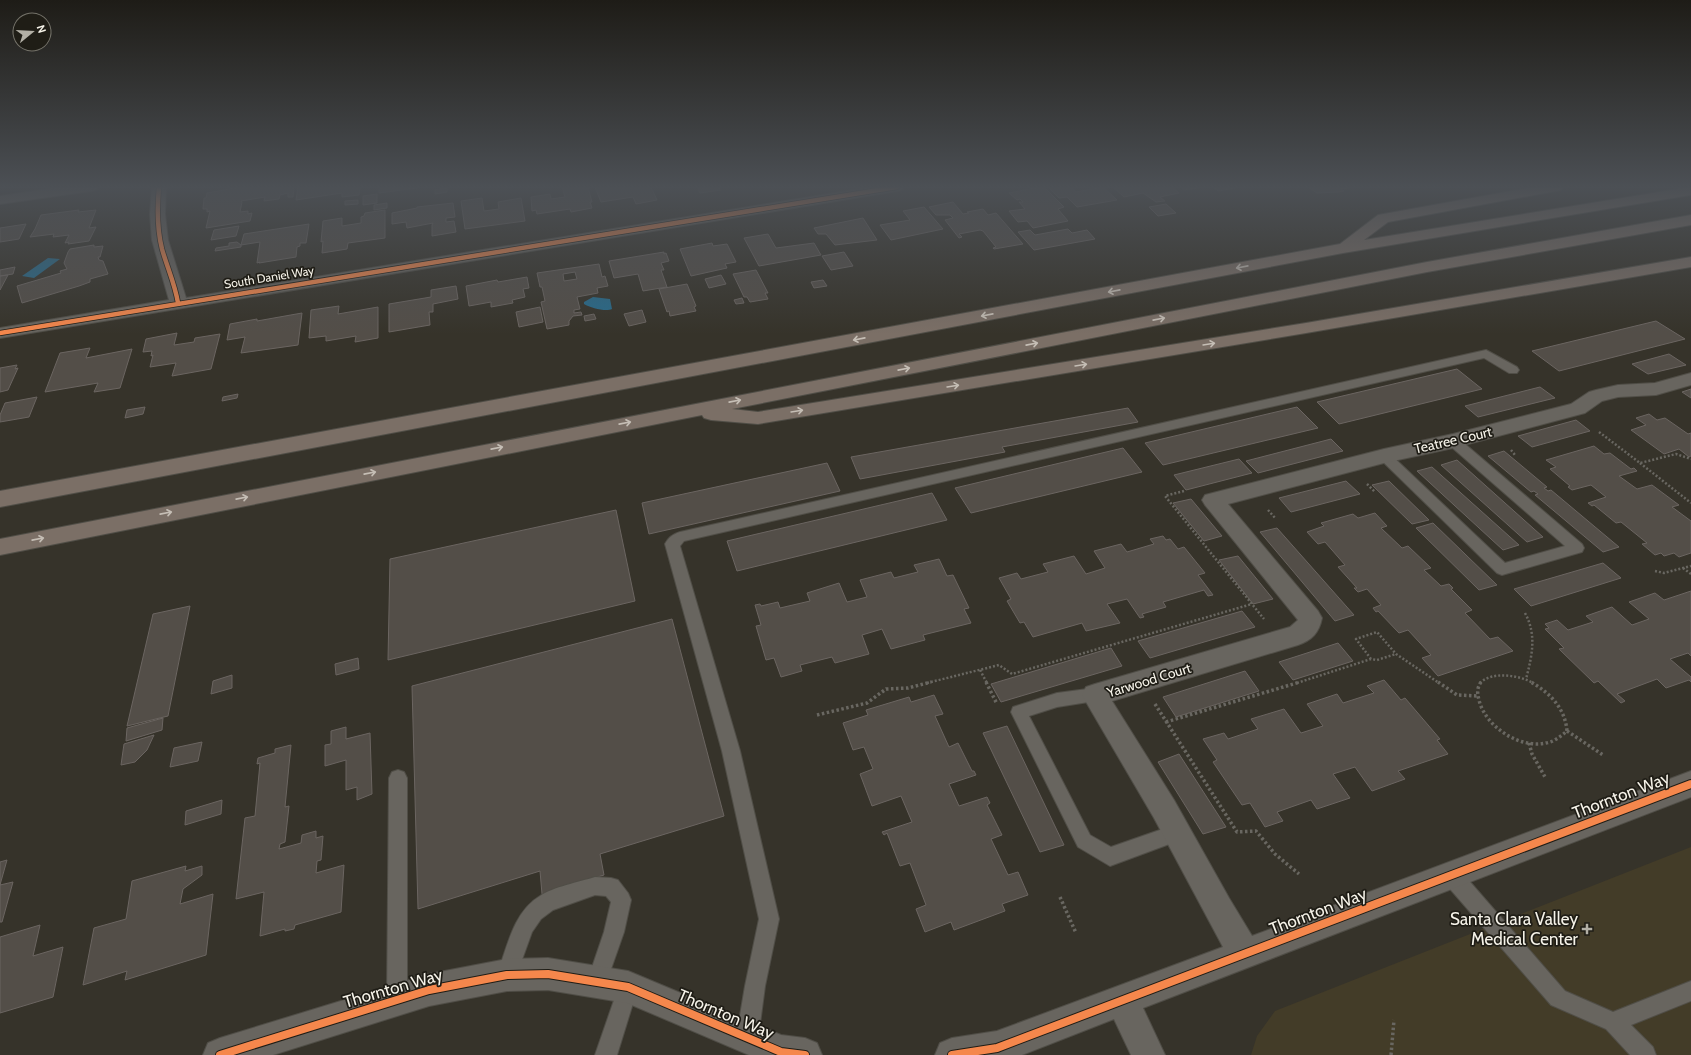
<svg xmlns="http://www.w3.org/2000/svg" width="1691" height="1055" viewBox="0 0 1691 1055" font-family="Cabin,sans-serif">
<rect width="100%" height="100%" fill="#36332a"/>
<path fill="#433c28" d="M1691 847V1055H1251L1257 1036 1275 1011Z"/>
<path fill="#286b8b" d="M48 258 60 259 34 278 22 276Z
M593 297 610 299 612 309C606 312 591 308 584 304V302Z"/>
<path fill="#534e48" stroke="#6b6561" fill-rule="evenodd" d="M240 187H294L293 197H288V193L280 195 279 199 264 201 265 197 241 201 242 202 240 212 248 211V214L252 213 250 221 206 228 210 211 207 212V209H203L204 198H206L207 193Z
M298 187H360L359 195 342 197V193L296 200Z
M379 187H424L379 193Z
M562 187H588L592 202H590L592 208 571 212 570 209 537 214 536 210 532 211 531 197 550 194 551 199 565 197Z
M595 187H651L657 200 636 204 633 197 601 202Z
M697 187H719L721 190 700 193Z
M1040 187H1044L1064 207 1058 209 1068 221 1033 228 1027 221 1018 222 1009 211 1025 209 1019 202H1023L1020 199 1017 200 1009 193Z
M1048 187H1071L1076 192 1103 187 1117 200 1077 207 1067 197 1059 198Z
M1113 187H1172L1179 193 1160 197 1165 201 1156 202 1143 193 1124 197Z
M1180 187H1203L1184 190Z
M1213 187H1233L1235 188 1218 191Z
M1308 187H1353L1341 189 1344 191 1338 192 1336 190 1338 192 1317 193Z
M447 188V192L435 194V190Z
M377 194V203L363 205V196Z
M482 198 484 211 499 209 498 202 521 198 525 221 465 229 461 201Z
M358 200V204L345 205V201Z
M953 202 963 214 969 213 967 212 983 209 988 215 996 213 1023 244 994 249 993 248 996 247 983 231 980 230 959 234 962 237 959 238 945 220 953 218 950 215H936L929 207Z
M387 203V208L374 210V205Z
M453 203 455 217 446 218V222L454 221 456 232 432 236V225L433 223 407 228 406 222 392 224V213L417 208V207Z
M1166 204 1176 213 1158 216 1149 207Z
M924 207 943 229 891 240 880 225 910 220 903 211Z
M79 210 78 212 96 210 89 228 96 227 89 241 68 244 69 242 65 243 69 235 53 237 54 234 30 237 35 229 41 215Z
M385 210V238L348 243 347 249 322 253 323 241 321 242 323 221 342 218V226L361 223V217L364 216 365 213Z
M863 218 877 240 835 245 826 234H818L814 228Z
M26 224 19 239 0 242V228Z
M309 224 306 243H300V246L297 247 296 257 259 263 260 262 257 263 260 242 241 245 244 234Z
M239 226 236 236 211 240 214 230Z
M1068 229 1072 233 1087 230 1095 239 1034 250 1018 232 1030 230 1035 235Z
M768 234 776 248 814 243 821 255 759 266 744 238Z
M237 242 241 245V247L215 251 216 248 229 246V243Z
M712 243 713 246 727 244 736 262 725 264 727 268 691 276 680 249Z
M94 245V247L103 246 100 257H98L99 260 103 261 108 274 90 279V282L79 286 22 303 17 286 61 273 60 271 67 269 64 263 68 252 70 249Z
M664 252V254L666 253 669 261 661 263 664 270H661L667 287 643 291 638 274 614 278 609 261Z
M844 252 853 266 831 270 822 256Z
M599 264 602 277 605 276 608 286 597 288 598 293 577 297 580 309 574 310V313L581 312 582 315 573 316 569 321V325L547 329 541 302 545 301 542 287H540L537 273ZM575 272 577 279 564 281 563 274Z
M15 267 13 274 0 276 8 275 0 290V270Z
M756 270 768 293H765L768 299 750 302 747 297H744L733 274Z
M721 275 726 284 709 288 705 279Z
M527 277 529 288 523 289 525 297 512 300 513 303 491 307V302L469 306 466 286 497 280 498 282Z
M823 280 827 286 814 288 811 282Z
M687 284 696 306 694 307 696 311 670 316 669 311 667 312 659 289Z
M456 286 458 299 433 304V312H429L430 325 389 332V304L431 297V290Z
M742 298 744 303 736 304 734 300Z
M339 306 338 314 378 307V338L355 342 356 336 326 341V336L309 338 311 310Z
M540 307 543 322 519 327 516 312Z
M642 310 646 322 629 326 624 314Z
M302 313 298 345 241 353 245 337 227 340 230 324 257 319V321Z
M594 314 596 319 585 321 584 316Z
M1656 321 1685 339 1559 371 1532 351Z
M177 333 174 345 194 342 195 338 220 334 211 369 172 376 176 363 150 367 153 355 151 356 152 351 143 352 146 339Z
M90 348 86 358 132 349 120 388 94 392 98 383 45 392 60 353Z
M1669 354 1686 365 1648 374 1632 364Z
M17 365 15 369 18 368 8 390 0 392V368Z
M1457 369 1482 389 1339 424 1317 402Z
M1540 387 1555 398 1478 417 1465 406Z
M1691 389V398L1682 392Z
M238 394 237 398 222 401 223 397Z
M37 397 29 417 0 422V415L5 403Z
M145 407 143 414 125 418 127 410Z
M1297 407 1318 428 1163 465 1145 443Z
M1128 408 1138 422 1002 447 1005 452 860 479 851 457Z
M1649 414 1657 420 1665 418 1688 434 1691 433V456L1689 457 1679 449 1664 454 1631 430 1646 425 1636 418Z
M1576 420 1590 431 1532 447 1518 436Z
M1331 439 1343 451 1258 473 1246 461Z
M1594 446 1604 454 1610 453 1631 469 1634 468 1637 471 1619 476 1637 489 1652 485 1679 505 1672 507 1691 521V553L1679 557 1674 553 1664 556 1661 553 1655 555 1642 544 1647 543 1621 522 1616 523 1594 505 1592 506 1588 503 1606 497 1591 485 1572 490 1568 487 1570 486 1550 469 1556 467 1546 460Z
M1123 448 1142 472 971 513 955 488Z
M1504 451 1547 487 1544 488 1548 491 1551 490 1619 547 1603 552 1535 495 1538 494 1534 491 1531 492 1488 456Z
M1239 459 1252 473 1186 490 1174 475Z
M1457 460 1543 537 1527 542 1441 465Z
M827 463 840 491 649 534 642 503Z
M1432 467 1519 545 1503 550 1417 471Z
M1346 481 1360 494 1291 512 1279 498Z
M1389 481 1429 520 1412 524 1372 485Z
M932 493 947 520 737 571 727 541Z
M1191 499 1222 536 1204 541 1173 503Z
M616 510 635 601 388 660 390 559Z
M1375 513 1387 526 1381 528 1402 548 1408 546 1431 568 1424 570 1441 586 1449 584 1453 588 1451 589 1472 610 1465 613 1490 639 1498 637 1513 651 1438 676 1422 658 1431 655 1408 630 1399 633 1378 611 1376 612 1373 608 1381 605 1367 589 1358 592 1354 588H1357L1338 567 1345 565 1325 542 1318 544 1307 532 1324 526 1321 523 1353 514 1358 518Z
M1433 523 1497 585 1479 590 1416 528Z
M1277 528 1354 615 1335 621 1260 532Z
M1163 536 1166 540 1170 539 1178 549 1184 547 1205 573 1198 575 1213 595 1208 596 1204 590 1163 602 1166 607 1142 614 1144 617 1140 618 1127 599 1107 604 1120 623 1086 631 1082 623 1033 637 1024 622 1020 623 1007 601 1011 599 999 578 1017 573 1021 579 1048 572 1043 564 1074 556 1086 574 1105 568 1094 551 1121 544 1127 552 1154 544 1150 539Z
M1238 556 1273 599 1253 604 1219 560Z
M939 559 947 576 953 575 969 608 964 609 971 623 923 635 925 640 891 649 882 629 862 635 869 654 835 663 832 657 800 665 802 671 781 677 774 658 766 660 756 626 761 625 755 605 760 604 761 606 778 602 780 608 810 601 807 593 839 583 847 602 867 597 860 580 891 572 894 578 918 572 914 565Z
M1603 563 1621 578 1531 606 1514 589Z
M1691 591V656L1688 653 1670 659 1691 677V682L1689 680 1666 688 1657 679 1617 694 1625 701 1621 703 1598 681 1594 683 1559 649 1564 648 1545 629 1549 628 1545 624 1557 620 1568 630 1593 622 1586 616 1612 607 1632 625 1649 619 1629 602 1655 593 1664 600Z
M190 606 168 716 127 726 153 614Z
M1242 611 1255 627 1150 658 1138 641Z
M672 619 724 816 600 854 604 875 542 894 540 871 418 909 412 686Z
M1338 643 1353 661 1293 680 1279 662Z
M1111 648 1122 666 1001 702 991 684Z
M358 658 359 669 336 675 335 664Z
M1245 671 1259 691 1176 717 1163 697Z
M232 675V688L211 694 213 681Z
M1384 680 1401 700 1405 698 1440 739 1437 740 1448 754 1398 771 1405 779 1372 791 1355 767 1333 774 1350 798 1317 809 1311 800 1277 812 1283 821 1265 827 1250 803 1242 805 1213 762 1217 760 1203 739 1224 733 1228 739 1258 729 1251 719 1284 709 1301 733 1323 726 1307 704 1337 694 1343 703 1374 693 1367 686Z
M934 695 943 714 935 716 949 747 958 743 972 771H974L976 775 949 784 959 806 987 797 990 803 987 805 1002 835 991 839 1008 875 1018 872 1028 895 1002 904 1005 911 954 930 951 922 925 932 916 909 926 905 910 863 900 866 887 833 884 835 882 832 912 822 901 796 872 806 860 774 873 769 864 747 853 750 843 723 868 715 866 710 909 697 911 702Z
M163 718 162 730 126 741 127 728Z
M1007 726 1064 845 1040 852 983 733Z
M346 727V739L370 733 372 794 357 800V787L346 790V760L325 766V745L331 744V731Z
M154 735 147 750 135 762 121 765 124 744Z
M202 742 198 761 170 767 174 748Z
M291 745 285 807 289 806 285 842 280 844 279 849 301 843 302 835 316 831V838L323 836 321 860 317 861 316 873 344 865 341 912 295 925 294 929 285 931V929L260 936 264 892 236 899 245 818 255 816 260 763 257 764 258 758 275 753V749Z
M1179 754 1226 827 1203 834 1158 762Z
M222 800 221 814 185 825 186 811Z
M7 860 0 885V862Z
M186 866 185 871 202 866V875L183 889 180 904 213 894 206 955 125 980 127 971 83 985 94 928 126 919 132 881Z
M13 882 2 922H0V885Z
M40 925 33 956 63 947 53 997 0 1013V937Z"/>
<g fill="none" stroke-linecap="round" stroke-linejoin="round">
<g stroke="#504e47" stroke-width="2">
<path id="lane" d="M1486 350 1517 367 1519 370 1517 373H1509L1484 358 684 541 680 546 740 751 779 919 765 986 758 1039 754 1046 747 1050 740 1046 736 1039 745 986 759 919 722 751 665 544C668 538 673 534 680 532Z
M1453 437 1458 438 1582 544 1584 548 1582 552 1502 575 1497 573 1377 456 1379 453 1384 452 1389 453 1505 563 1565 546 1448 444 1447 441 1448 438Z
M1095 688 1101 690 1103 695 1101 700 1057 707 1029 716 1090 835 1111 847 1177 824 1183 827 1186 833 1183 839 1110 866 1078 847 1011 712 1013 707 1057 693Z
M398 770 404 772 407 778V999L404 1006 397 1009 390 1006 387 999 389 778 392 772Z
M1451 866 1458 868 1565 991 1613 1012 1691 981V1001L1631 1025 1653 1047 1656 1055H1630L1606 1029 1551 1005 1444 882 1442 875 1444 868Z
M595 877 611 878 618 880 628 893 631 900 624 932 604 989 597 992 590 989 587 982 604 932 611 902 606 896 595 895 553 910 541 919 532 932 514 982 507 985 500 982 497 975C507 948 513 912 540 896 553 887 579 882 595 877Z
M628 977 635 980 638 987 617 1055H595L621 980Z"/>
</g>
<g stroke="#504e47" stroke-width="2">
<path id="street" d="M62 187H98L96 190 91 191 0 204V196Z
M152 187H166L165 214 168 240 186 298 872 187H904L902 190 897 191 0 338V328L169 300 152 240 150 214Z
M1691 373V385L1656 395 1618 397 1602 401 1585 413 1453 448 1384 463 1228 504 1318 611 1322 618C1319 633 1312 640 1298 645L1112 701 1174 800 1229 898 1252 936 1691 771V797L1143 1008 1165 1055H1131L1114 1019 1022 1055H935L940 1043 952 1038 997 1031 1223 947 1154 818 1082 695 1086 687 1095 684 1290 627 1298 620 1205 505 1202 500 1205 495 1384 449 1453 434 1571 404 1589 392 1596 390 1618 385 1655 383Z
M548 958 628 971 781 1035 805 1038 817 1043 822 1055H749L627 1003 548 990 507 991 429 1006 273 1055H203L208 1043 220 1038 429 974 507 959Z"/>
</g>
<g stroke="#504e47" stroke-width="2">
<path id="highway" d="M1533 187H1563L1561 190 1556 191 1388 222 1364 240 1690 187 1691 195 1343 253 0 507V491L1340 244 1378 215Z
M1691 215V225L1427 272 732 409 758 412 1306 323 1691 257V267L1306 333 758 424 711 420 704 418 702 415 0 555V539L1427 262Z"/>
</g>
<path stroke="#696761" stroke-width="2.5" stroke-dasharray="2 2" stroke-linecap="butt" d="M1599 432 1640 463 1676 454 1691 459
M1511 450 1515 455
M1640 463 1691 503
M1367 484 1375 492
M1184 491 1165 496 1264 619
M1268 510 1276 519
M1683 568 1691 574
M1655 571 1664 573 1691 566
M1525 613C1537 635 1532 656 1526 679
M1371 659 1356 639 1377 632 1396 654 1439 683
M980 670 987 683
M927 683 999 665 1012 674 1252 604
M1297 683 1371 659 1377 660 1396 654
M1480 683C1492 671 1519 675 1533 683"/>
<path stroke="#696761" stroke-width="3.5" stroke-dasharray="2.5 2.5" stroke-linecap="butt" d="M986 682 997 704
M1438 682 1457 695 1478 696
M1481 682C1477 688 1477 693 1479 700 1485 726 1519 749 1546 743 1554 742 1561 736 1567 731 1565 708 1550 693 1531 682
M1155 704 1237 832 1256 831 1275 854 1299 874
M817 715 867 703 886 689 908 688 931 682
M1166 722 1300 682
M1567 731 1603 755
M1529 743 1532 754 1545 777
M1060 897 1076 933
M1391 1055 1394 1020"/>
<use href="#lane" fill="#68655f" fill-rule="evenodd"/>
<use href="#street" fill="#68655f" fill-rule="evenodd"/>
<use href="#highway" fill="#7b6f66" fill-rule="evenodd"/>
<g stroke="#1f1d16" stroke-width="6">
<path id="cycleway-far1" d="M159 187C157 208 157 229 162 249 167 267 175 284 178 303
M0 333 897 187"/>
</g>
<g stroke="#1f1d16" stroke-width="10">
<path id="cycleway" d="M220 1055 429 990 507 975 548 974 628 987 781 1052 805 1055
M952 1055 997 1048 1691 784"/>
</g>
<use href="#cycleway-far1" stroke="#f5874c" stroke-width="4.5"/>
<use href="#cycleway" stroke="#f5874c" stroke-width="8"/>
</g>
<defs><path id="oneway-shaft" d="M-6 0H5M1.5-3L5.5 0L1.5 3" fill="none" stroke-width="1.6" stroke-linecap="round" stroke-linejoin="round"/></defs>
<g stroke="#c5beb5">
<use href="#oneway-shaft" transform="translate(1242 267) rotate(169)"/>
<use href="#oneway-shaft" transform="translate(1114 291) rotate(169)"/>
<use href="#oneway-shaft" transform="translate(987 315) rotate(169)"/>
<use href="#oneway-shaft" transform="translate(1159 319) rotate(-11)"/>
<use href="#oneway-shaft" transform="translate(859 339) rotate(169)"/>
<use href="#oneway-shaft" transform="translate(1032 344) rotate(-11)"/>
<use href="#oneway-shaft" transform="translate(1209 344) rotate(-9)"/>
<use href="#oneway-shaft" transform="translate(1081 365) rotate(-9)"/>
<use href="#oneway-shaft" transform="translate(904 369) rotate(-11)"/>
<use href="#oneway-shaft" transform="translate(953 386) rotate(-9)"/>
<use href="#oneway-shaft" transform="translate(735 401) rotate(-11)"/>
<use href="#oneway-shaft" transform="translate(797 411) rotate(-9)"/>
<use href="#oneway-shaft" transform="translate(625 423) rotate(-11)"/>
<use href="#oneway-shaft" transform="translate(497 448) rotate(-11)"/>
<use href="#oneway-shaft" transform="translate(370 473) rotate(-11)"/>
<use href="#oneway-shaft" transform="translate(242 498) rotate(-11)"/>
<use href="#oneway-shaft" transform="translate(166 513) rotate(-11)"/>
<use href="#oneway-shaft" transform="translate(38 539) rotate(-11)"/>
</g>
<linearGradient id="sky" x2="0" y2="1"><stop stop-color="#1e1c17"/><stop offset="0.56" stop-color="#4c5055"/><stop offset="1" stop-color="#4c5055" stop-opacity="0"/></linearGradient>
<rect width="1691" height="334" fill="url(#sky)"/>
<path fill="#b3b0a6" stroke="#1f1d16" stroke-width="1.5" d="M1585 923h4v4h4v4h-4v4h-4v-4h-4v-4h4z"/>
<g text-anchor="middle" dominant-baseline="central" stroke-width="3.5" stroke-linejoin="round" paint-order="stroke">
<g font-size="12" fill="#f6f3e9" stroke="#1f1d16">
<text transform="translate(269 277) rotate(-9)">South Daniel Way</text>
</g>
<g font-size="14" fill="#f6f3e9" stroke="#1f1d16">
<text transform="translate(1453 440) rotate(-13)">Teatree Court</text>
<text transform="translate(1149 680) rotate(-17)">Yarwood Court</text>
</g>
<g font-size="17" fill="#f6f3e9" stroke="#1f1d16">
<text transform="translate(1621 795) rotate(-21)">Thornton Way</text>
<text transform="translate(1318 911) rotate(-21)">Thornton Way</text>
<text transform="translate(393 988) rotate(-16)">Thornton Way</text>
<text transform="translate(726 1014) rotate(23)">Thornton Way</text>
</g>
<g font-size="17" fill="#f6f3e9" stroke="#1f1d16" text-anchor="end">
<text x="1578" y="919">Santa Clara Valley<tspan x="1578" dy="20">Medical Center</tspan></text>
</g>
</g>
<g transform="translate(32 32) rotate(72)"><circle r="19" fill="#1f1d16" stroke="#75736a"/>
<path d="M0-3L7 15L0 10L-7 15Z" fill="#b3b0a6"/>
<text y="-6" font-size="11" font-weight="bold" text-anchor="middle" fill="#f6f3e9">N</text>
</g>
</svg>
